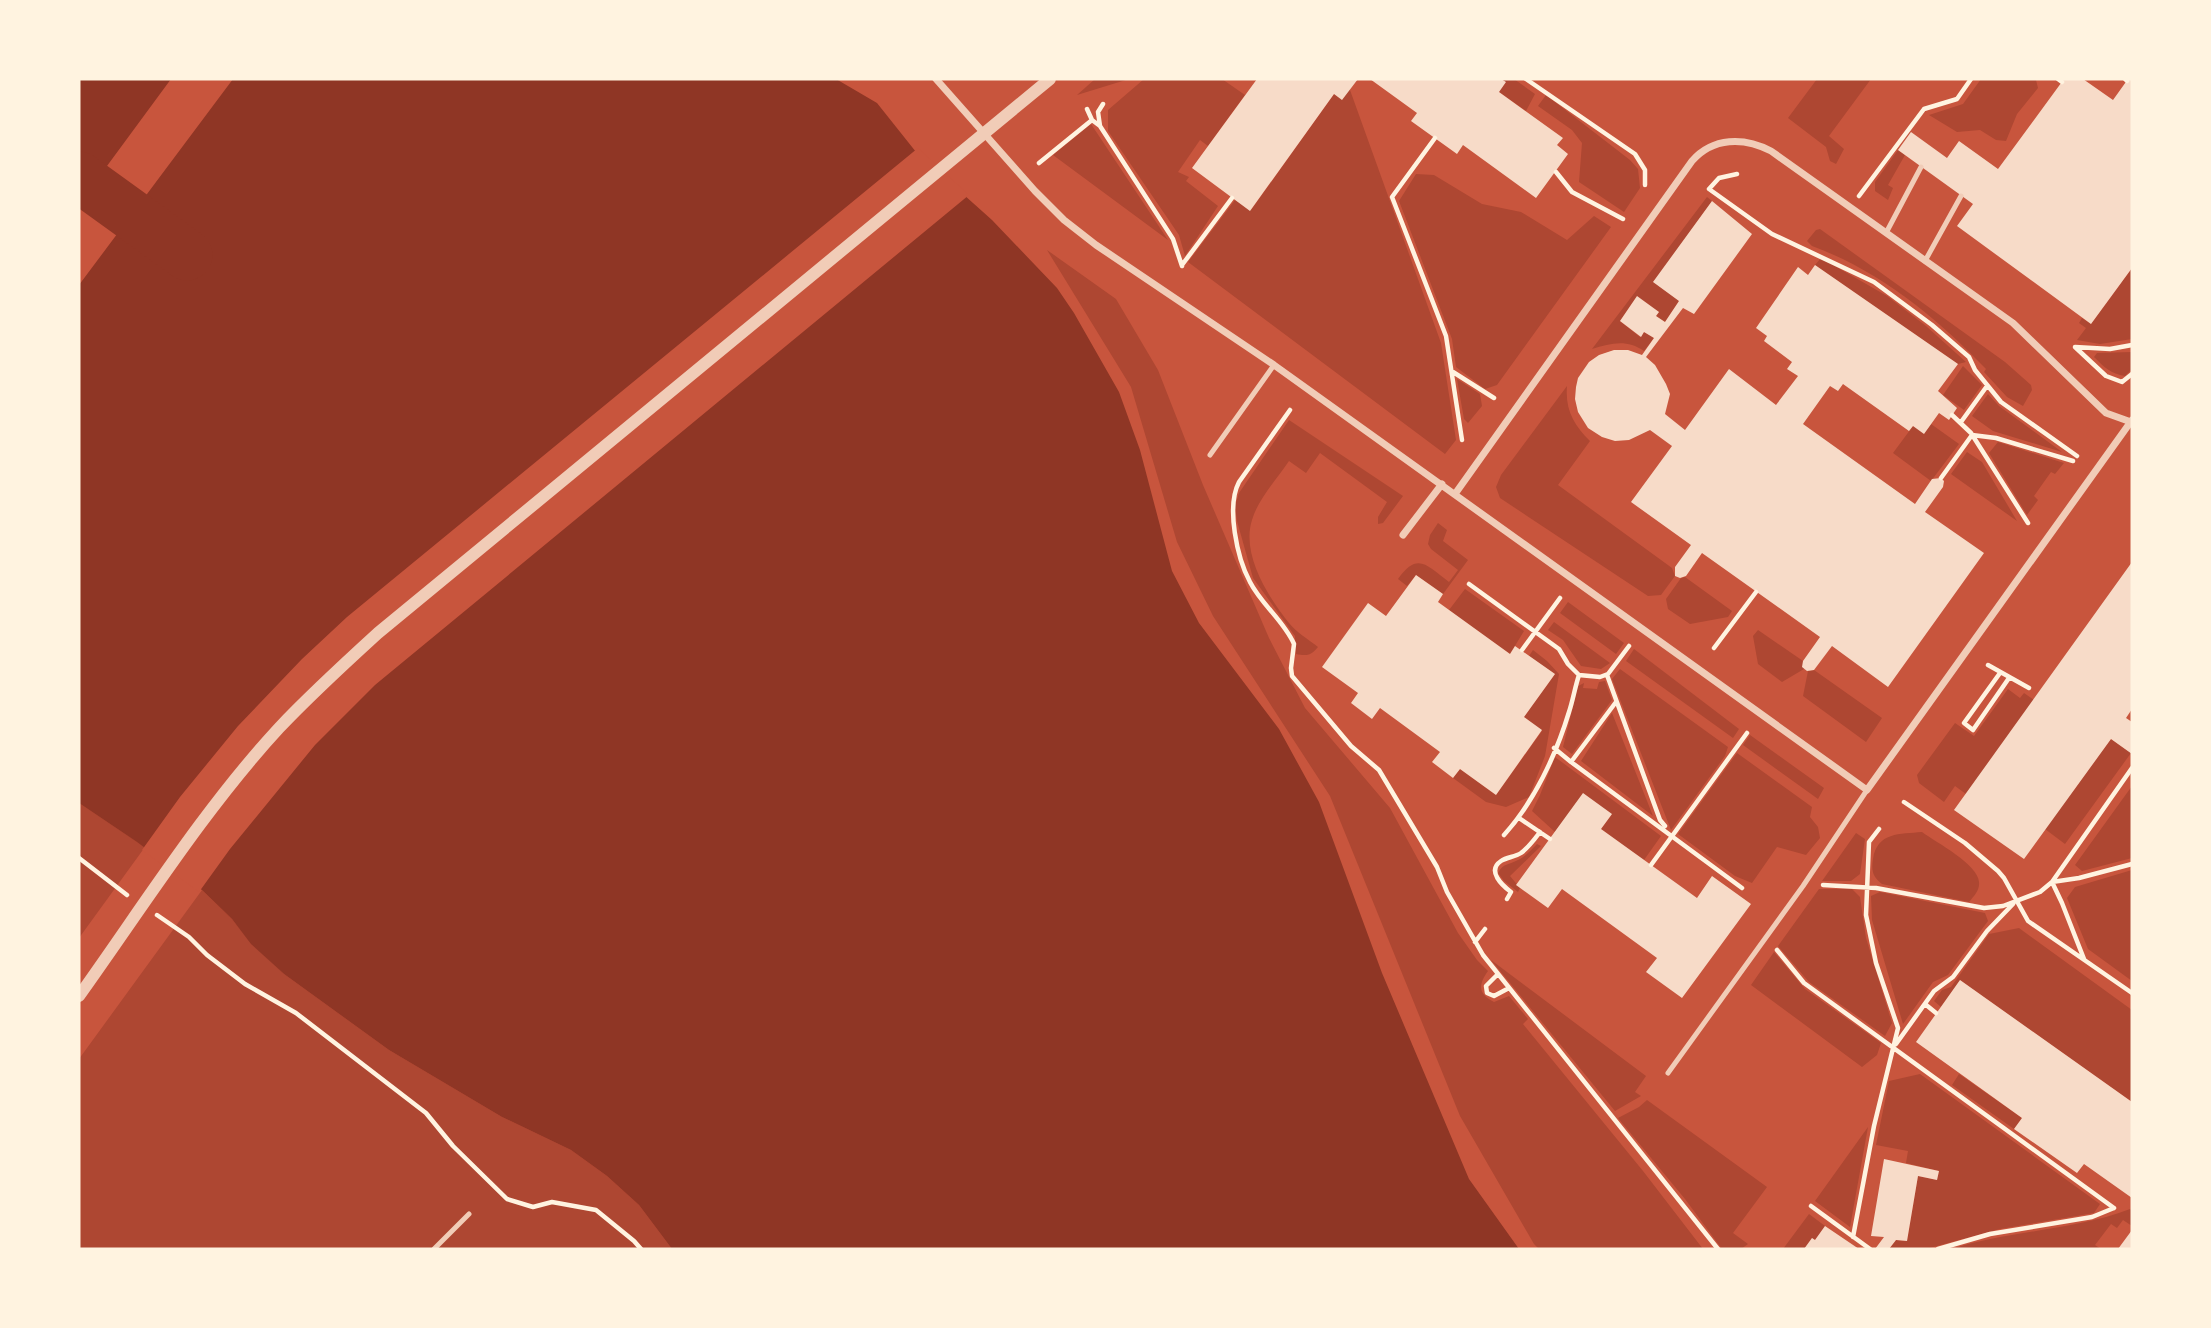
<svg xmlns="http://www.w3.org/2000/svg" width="2211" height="1328" viewBox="0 0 2211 1328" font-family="'Times New Roman',serif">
<rect width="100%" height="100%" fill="#c8553d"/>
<path fill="#ae4732" d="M1095 79H1129L1077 95Z
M1144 79H1222L1245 95 1208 146 1200 140 1178 172 1189 177 1186 181 1218 206 1185 256 1179 235 1108 131V110Z
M1501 79H1514L1535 94 1526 111 1499 92 1505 82Z
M1817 79H1871L1829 136 1844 149 1836 164 1830 161 1826 147 1788 118Z
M1981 79 2036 80 2038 88 2017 114 2006 141 1996 140 1980 130 1957 132 1929 115 1963 104Z
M1350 90 1441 343 1456 440 1445 454 1188 262 1235 200 1251 210 1334 94Z
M1546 95 1630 160 1638 169 1640 188 1624 212 1579 182 1582 143 1572 130 1538 106Z
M1091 124 1168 240 1053 155Z
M1898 150 1905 155 1888 185 1893 188 1888 200 1875 191V182Z
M1416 174 1434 175 1482 204 1521 212 1567 240 1594 216 1611 227 1497 385 1485 389 1456 367 1452 339 1399 201Z
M1707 197 1712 201 1654 282 1679 301 1665 322 1656 316 1659 312 1637 297 1620 321 1640 337 1644 332 1654 338 1644 351C1627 339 1611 343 1592 349Z
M1820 229 2005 362 2031 385 2032 390 2023 406 2007 397 1984 372 1986 369C1937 318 1880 271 1812 246L1807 241 1816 230Z
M1047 250 1116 299 1158 370 1203 485 1269 638 1305 708 1390 808 1458 933 1477 960 1488 971C1478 985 1478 994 1494 1002L1509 996 1528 1019 1523 1024 1643 1171 1703 1249H1539L1534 1244 1460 1116 1330 796 1213 616 1177 542 1131 387Z
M1821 258 1887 296 1926 326 1966 362 1958 364 1815 265Z
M2132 268V339L2100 344 2077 340 2086 328 2079 323 2082 318 2091 324Z
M2132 352V369L2125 376C2111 374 2104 367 2094 357L2097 353Z
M1963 366 1982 385 1964 410 1943 395Z
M1457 379 1480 394 1482 406 1468 423 1464 419Z
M1567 386C1565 410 1574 425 1590 441L1558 485 1672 568 1675 576 1661 595 1648 596 1500 498 1496 487 1501 475Z
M1988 394 1999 406 2062 452 1993 431 1972 416Z
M1289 420 1403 496 1383 523 1378 524V517L1387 502 1320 453 1306 473 1289 461C1277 479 1258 499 1252 520 1241 554 1268 597 1289 623 1296 632 1308 639 1318 647 1311 656 1306 656 1296 654L1295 636 1253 578 1237 521 1235 506 1239 493Z
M1931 424 1959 444 1931 481 1893 453 1913 426 1924 433Z
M1998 442 2064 463 2055 474 2051 472 2034 496 2038 500 2027 515 1989 453Z
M1967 452 1982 462 2017 521 1951 474Z
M1438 523 1447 530 1443 541 1468 560 1443 594 1416 575 1407 586 1398 579C1418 551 1427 566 1449 582L1458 570 1431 549 1428 544 1430 535Z
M1685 577 1732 611 1728 617 1690 624 1668 609 1666 599 1681 578Z
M1465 589 1524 631 1510 654 1449 610Z
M1568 602 1624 643 1616 654 1560 613Z
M1554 622 1610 663 1601 669 1581 666 1563 640 1548 630Z
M1758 630 1803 661 1804 669 1782 682 1758 664 1753 636Z
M1634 649 1739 729 1733 738 1626 661Z
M1533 650 1547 661 1559 674 1545 756 1529 797 1506 807 1486 802 1453 778 1460 769 1496 795 1542 731 1524 717 1555 674 1529 656Z
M1620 669 1728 747 1725 756 1671 830 1612 679Z
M1814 670 1882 718 1866 742 1803 696 1808 671Z
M1605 681 1612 700 1572 754 1563 747 1578 686 1584 683 1583 688 1597 689 1599 682Z
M2008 689 2020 698 2024 693 2034 700 1966 794 1955 786 1944 802 1919 783 1917 775 1955 723 1974 736Z
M1612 713 1653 816 1581 761Z
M1750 735 1824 788 1818 799 1743 745Z
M2111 739 2131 753 2065 844 2045 829Z
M1737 753 1812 807 1810 817 1818 827 1820 838 1806 855 1777 847 1752 883 1735 876 1678 834Z
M1555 757 1661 836 1644 860 1601 829 1612 814 1555 832 1532 811 1540 795Z
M2132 786V858L2082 871 2075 865Z
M79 803 145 847 79 938Z
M1922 832C1937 843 1978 864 1979 882 1980 890 1974 896 1969 902L1882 884C1873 877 1871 871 1873 859 1877 832 1900 834 1922 832Z
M1856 833 1865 839 1860 874 1851 881H1822Z
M1537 844 1541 846 1510 876 1520 888 1518 892 1504 881 1498 873C1503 863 1509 865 1518 860 1525 857 1531 850 1537 844Z
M2132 870V981L2088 949 2067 898 2075 887Z
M1819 889H1852L1860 897 1866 938 1892 1023 1885 1036 1809 982 1778 946Z
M202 890 232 919 252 944 284 974 389 1050 502 1117 571 1150 607 1176 639 1205 672 1249H79V1059Z
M1880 892 1985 913 1988 921 1948 975 1933 982 1903 1024 1872 920 1871 896Z
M2019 928 2132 1010V1102L1960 980 1941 1007 1934 1001 1942 990 1951 987 1989 934Z
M1774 952 1805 989 1881 1043 1877 1055 1862 1067 1751 985Z
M1491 960 1646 1076 1635 1092 1641 1096 1615 1111Z
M1920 1074 2100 1204 2094 1213 2000 1229 1926 1249H1889L1896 1240 1907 1241 1918 1176 1937 1180 1939 1171 1906 1163 1908 1151 1876 1145 1889 1081Z
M1959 1074 2022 1118 2014 1129 1952 1085Z
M1647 1100 1767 1187 1733 1233 1748 1244 1741 1249H1722L1685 1199 1618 1118 1639 1107Z
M1868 1127 1850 1227 1815 1201Z
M2130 1209 2132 1211V1226L2123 1220 2117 1228 2111 1224 2095 1245 2101 1249H1952C2010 1230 2073 1231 2130 1209Z
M1809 1214 1825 1226 1815 1240 1812 1238 1804 1249H1783Z"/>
<path fill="#8f3625" d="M79 79H171L79 204Z
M233 79H836L877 103 916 152 992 220 1057 288 1074 313 1119 392 1140 450 1172 571 1199 623 1279 729 1319 802 1382 973 1469 1179 1519 1249H672L639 1205 607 1176 571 1150 502 1117 389 1050 284 974 251 944 232 919 202 890 137 842 79 803V285Z"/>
<path fill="#c8553d" d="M918 148 969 195 375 685 315 745 230 849 199 892 142 850 180 797 238 726 302 659 347 617Z"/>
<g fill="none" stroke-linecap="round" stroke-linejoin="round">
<path stroke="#8f3625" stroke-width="51" d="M79 177 187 255"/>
</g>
<path fill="#f7dbc8" d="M1257 79H1358L1342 100 1334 94 1250 211 1192 168Z
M1370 79H1501L1506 82 1499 92 1563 138 1557 145 1568 154 1536 198 1463 145 1457 154 1411 121 1417 113Z
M2064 79H2083L2113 100 2128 79H2132V268L2091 324 1957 226 1973 204 1898 150 1911 132 1947 158 1959 141 1998 169Z
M1712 201 1752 234 1694 314 1683 308 1646 357 1655 365 1666 384 1670 394 1665 414 1685 430 1729 369 1776 405 1798 376 1787 369 1792 362 1764 341 1767 336 1756 328 1798 267 1808 275 1815 265 1958 364 1938 391 1957 408 1949 420 1939 413 1924 434 1913 426 1909 431 1843 384 1838 391 1830 386 1803 424 1915 504 1932 479 1941 478 1944 481 1943 487 1925 512 1984 553 1888 687 1832 646 1814 670 1807 671 1802 667 1803 661 1820 637 1702 553 1686 576 1680 578 1675 576V567L1691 545 1631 502 1672 446 1650 430 1629 440 1615 441 1602 437 1588 428 1578 412 1575 399 1576 387 1578 378 1589 362 1599 355 1614 350H1628L1642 355 1654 338 1644 332 1641 337 1620 321 1637 296 1659 312 1656 316 1665 322 1679 301 1653 282Z
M2132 562V709L2126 718 2132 722V754L2111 739 2024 859 1954 810Z
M1416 575 1443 594 1438 602 1510 654 1515 646 1555 674 1524 717 1542 730 1496 795 1460 769 1453 778 1432 762 1440 752 1380 708 1372 719 1351 703 1358 693 1322 667 1368 603 1386 616Z
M1583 793 1612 814 1601 829 1697 898 1712 876 1751 904 1682 998 1646 972 1657 958 1562 889 1548 908 1516 885Z
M1960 980 2132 1102V1198L2084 1164 2077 1173 2014 1129 2022 1118 1916 1042Z
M1884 1159 1939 1171 1937 1180 1918 1176 1907 1241 1896 1240 1889 1249H1875L1884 1237 1871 1236Z
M1825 1226 1859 1249H1804L1812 1238 1815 1240Z
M2132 1230V1249H2118Z"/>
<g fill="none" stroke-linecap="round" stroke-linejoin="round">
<path stroke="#fff3e0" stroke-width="4.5" d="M1526 79 1635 154 1645 170V185
M2058 79 2062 82
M2125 79 2127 81
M1103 104 1098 112 1100 126 1173 239 1182 266
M1087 109 1092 120 1100 126
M1435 138 1392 197 1446 336 1462 440
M1039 163 1092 120
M1556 172 1572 192 1623 219
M1737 174 1719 178 1709 189 1772 234 1874 282 1932 325 1969 357 1975 370 2001 402 2077 456
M1859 196 1924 109 1957 99 1971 79
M1182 265 1232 198
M2132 345 2110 349 2075 347 2106 376 2122 382 2132 374
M1453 372 1494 398
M1290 410 1239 482C1226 507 1237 558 1250 582 1261 604 1284 621 1294 644L1291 668 1292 676 1351 746 1379 770 1437 867 1447 892 1483 955 1718 1249
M1952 415 1971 433 2028 523
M1961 422 1987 386
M1941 478 1972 435 1996 438 2073 461
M1469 584 1559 649 1568 664 1579 675 1600 677 1608 674 1629 646
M1714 648 1756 592
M1522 650 1560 598
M1988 665 2029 688
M2000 673 1964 723 1973 730 2009 678
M1607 675 1660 820 1665 826
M1554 748 1571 762 1616 702
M1571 762 1742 888
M1904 802 1965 843 1998 871 2004 878 2028 921 2132 993
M1519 818 1550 839
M1504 835C1534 802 1556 755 1569 712 1573 700 1575 687 1579 675
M79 858 127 895
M1651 865 1747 733
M2052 882 2062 903 2084 959
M2052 882 2079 878 2132 864
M1823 885 1876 888 1984 908 2003 906 2040 892 2052 882 2132 768
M1507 899 1511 892C1503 886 1486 871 1501 861 1507 857 1515 857 1521 853 1529 847 1534 840 1540 832
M157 915 189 937 207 955 245 984 296 1013 426 1113 453 1146 507 1199 533 1207 552 1202 596 1210 634 1241 641 1249
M1475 942 1485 929
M1777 950 1804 983 2114 1208
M1498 974 1486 986 1487 993 1494 996 1509 988
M1925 1004 1936 1013
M1896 1044 1934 991 1953 977 1987 931 2013 904
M1811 1206 1870 1249
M1853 1237 1874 1126 1898 1028 1876 963 1866 915 1869 842 1879 829
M1938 1249 1990 1234 2092 1217 2114 1208"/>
<path stroke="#f1ccb7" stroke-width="5" d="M1886 233 1921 167
M1925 261 1961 196
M1210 455 1274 365
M1668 1073 1803 886 1867 790
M434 1249 469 1214"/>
<path stroke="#f1ccb7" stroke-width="7" d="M936 79 1035 191 1064 220 1096 245 1274 365 1867 790 2132 420
M1455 494 1692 161C1713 137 1744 137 1771 151L2013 323 2106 413 2131 422
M1403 535 1442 484"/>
<path stroke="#f1ccb7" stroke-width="12" d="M79 996C142 908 205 808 279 728 310 695 344 664 378 633L1050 79"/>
</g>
<rect width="2211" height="1328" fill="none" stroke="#fff3e0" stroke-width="161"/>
</svg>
